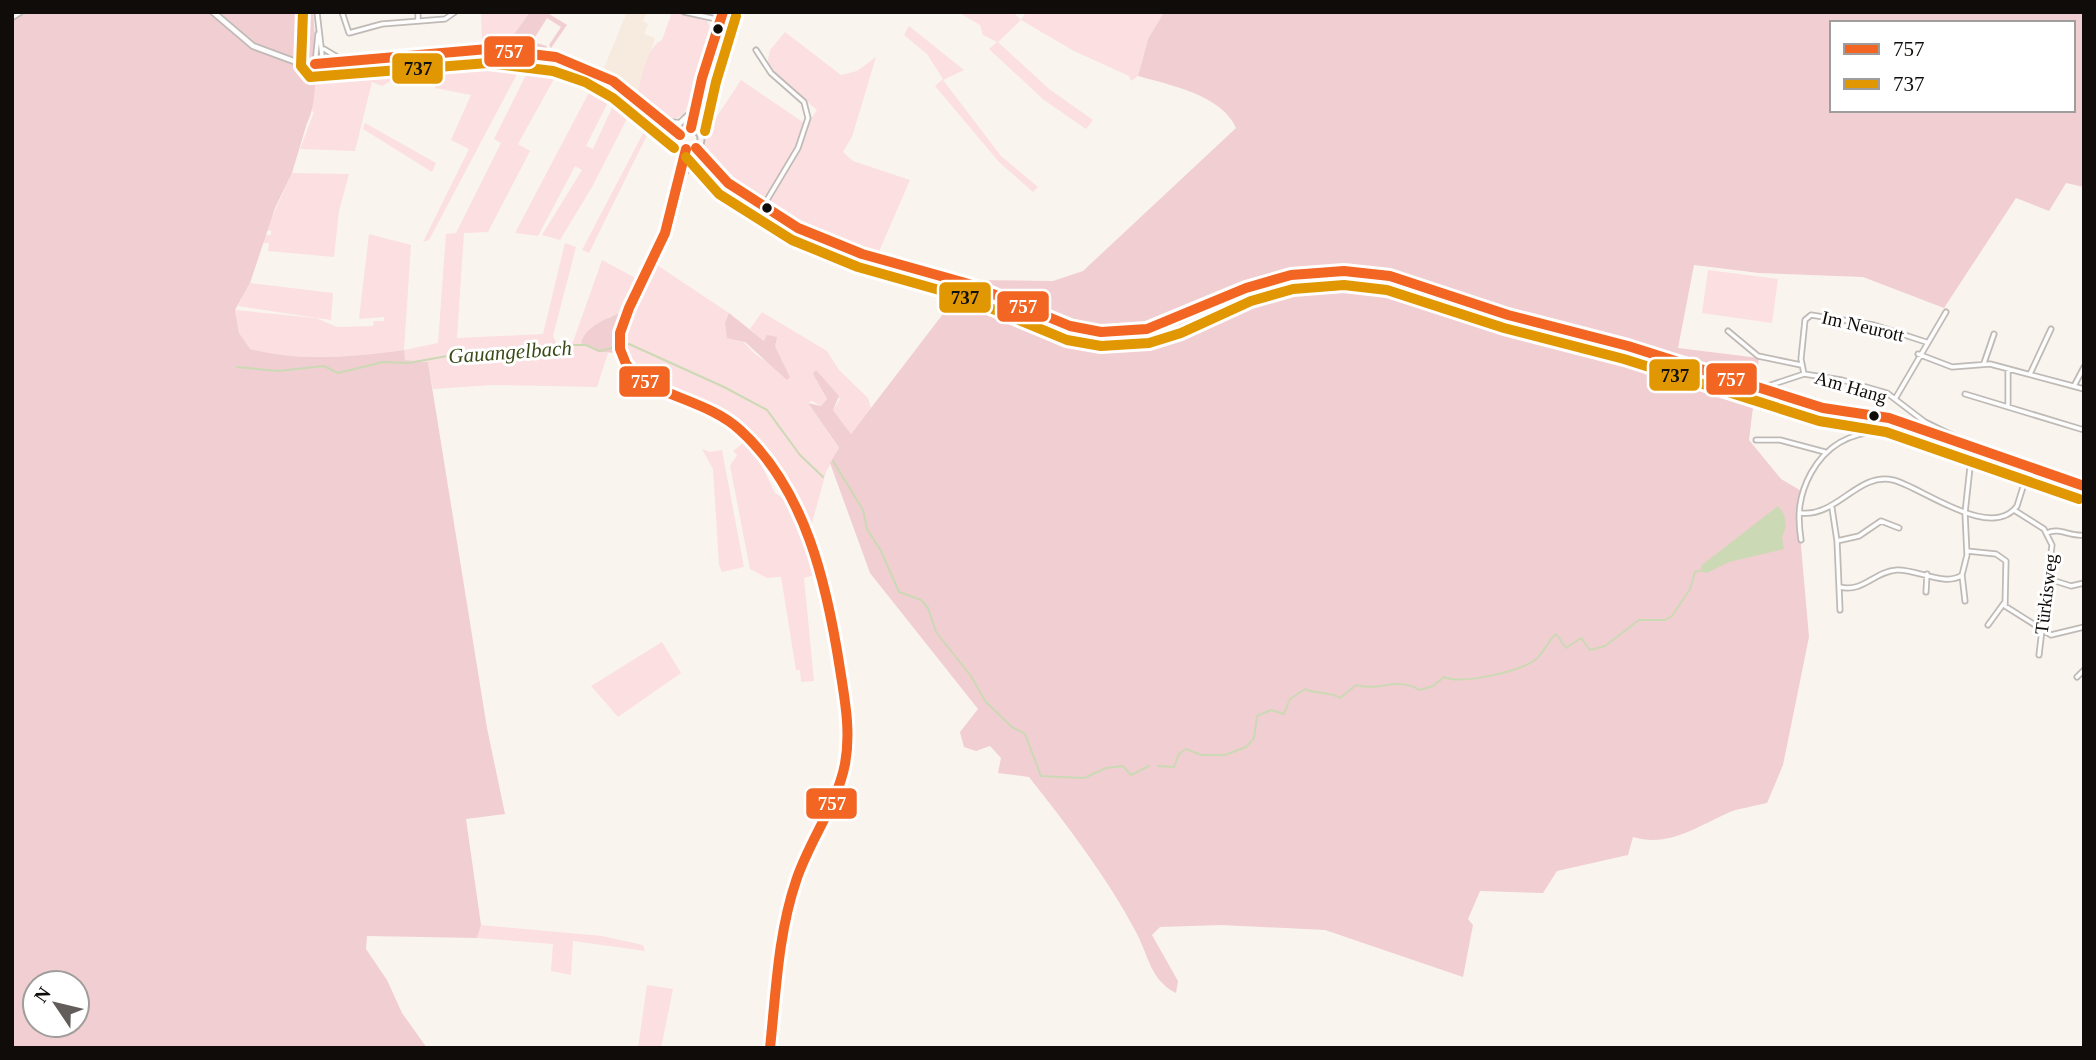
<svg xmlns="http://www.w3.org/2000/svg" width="2096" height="1060" viewBox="0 0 2096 1060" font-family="'Times New Roman',serif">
<rect width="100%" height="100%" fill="#faf4ef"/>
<path fill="#f7eadf" d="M627 12H647L643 21 648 24 644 34 655 38 638 92 604 68Z"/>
<path fill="#fbdfe1" d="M481 12H530L507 44 482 43Z
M672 12 707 20 712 31 687 108 683 115 674 119 665 115 638 92C642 76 647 47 662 40Z
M958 12H1013L1021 20 1026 12H1164L1148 39 1138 76 1131 81 1129 76 1074 51 1021 20 998 42 1049 89 1093 120 1086 129 1044 100 989 49 997 42 983 35 980 25Z
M909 26 964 70 943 80 1001 156 1038 187 1033 192 999 162 935 86 943 79 927 54 904 35Z
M785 32 841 75 857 71 876 57 852 137 843 152 853 161 910 180 877 256C821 238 735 201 703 150L704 136 741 80 807 125 817 110 776 76 767 65 770 50Z
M466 52H490L492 58 525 59 429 240 423 242 469 149 451 140 471 95 435 88 437 78C418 73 398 76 382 86L372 82 355 151 300 149 314 112 311 110 315 69Z
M533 61 560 68 518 144 530 151 488 232 464 233 457 338 543 334 565 243 576 247 553 336 558 347 573 342 602 260 639 280 623 312 608 317 599 352 608 353 597 387 493 385 433 389 428 362 405 360 403 350C350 357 302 362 249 349L239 333 235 310 316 318 337 327 373 326 374 321H384V317L359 319 369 234 411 245 404 350 438 343 446 234 456 233 501 143 494 139Z
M595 81 613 92 586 146 593 149 618 95 634 105 592 187 560 240 542 235 582 170 575 166 538 236 515 233Z
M650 120 653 123 589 253 582 250Z
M365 123 436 163 432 172 363 129Z
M292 173 349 174 339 211 334 257 268 251 269 243H263L265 235H271V231L266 230Z
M654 263 729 313 725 323 755 354 790 377 775 346 765 342 750 329 762 312 827 351 839 370 868 398 871 408 851 434 833 410 840 399 813 374 827 399 821 406 812 401 808 403 839 449 826 472 811 527 760 447 746 431 704 404 652 384 631 367 623 349 625 325Z
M1708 270 1778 279 1772 323 1702 313Z
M250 283 333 293 331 320 238 306Z
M746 441 755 452 775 493 791 504 814 556 817 574 804 578 814 681 801 682 800 670H796L781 577 767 578 750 569 730 466 737 455 733 451Z
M702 449 710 452 722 450 744 567 722 572 719 565 713 469Z
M662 642 681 673 618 717 591 686Z
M481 925 602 936 643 945 645 951 573 941 571 975 551 971 553 944 477 938Z
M647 985 673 989 661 1048H638Z"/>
<path fill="#f1ced2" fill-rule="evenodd" d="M12 12H313C316 44 319 102 307 123L292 173 275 208 250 283 235 310 239 333 250 349C302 362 351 357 404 350L405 360 428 362 487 728 505 814 466 819 481 925 477 938 367 936 366 949 387 980 402 1013 427 1048H12ZM35 983H77V1025H35Z
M530 12H546L567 25 551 48 549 45 561 27 547 18 532 42 547 46 546 49 507 44Z
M1164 12H2084V187L2066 183 2049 211 2016 198 1944 308 1863 277 1759 273 1694 265 1678 348 1759 358 1749 440 1781 479 1803 492 1801 546 1809 637 1783 765 1767 803C1755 806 1741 808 1730 812 1698 826 1669 848 1633 837L1628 855 1557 871 1543 893 1480 891 1468 919 1473 925 1463 977 1325 930 1221 925 1160 927 1152 935 1178 981 1176 993C1150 980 1149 956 1136 932 1107 877 1067 825 1029 777L998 773 1001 758 990 746 976 751 964 747 960 732 978 709 870 573 830 463 839 448 808 403 821 406 827 399 813 374 816 370 839 396 833 410 851 434 969 280 1053 281 1083 271 1236 128C1222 95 1170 85 1138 76L1148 39ZM1832 23H2073V110H1832Z
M623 312 617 333 618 353 599 352 581 343C585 327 608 317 623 312Z
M729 313 764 341 767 335 777 337 775 346 790 377 787 380 745 342 727 338 725 323Z"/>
<path fill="#ccd9b5" d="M1778 506 1784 514 1786 526 1782 538 1784 549 1729 562 1707 573 1700 571 1702 565Z"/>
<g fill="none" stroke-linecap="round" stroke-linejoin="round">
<path stroke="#ccd9b5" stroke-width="2" d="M237 367 278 371 324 366 338 373 383 362 408 363 459 354 569 345H586L599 351 629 344 724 387 767 410 800 455 823 477
M833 461 863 510 867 529 881 551 899 592 921 600 928 608 936 632 971 676 985 701 1012 727 1025 734 1041 776 1084 778 1106 768 1123 766 1131 775 1149 766
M1158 766 1174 767 1179 754 1186 749 1201 755H1225L1246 747 1254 738 1257 716 1271 710 1284 714 1290 699 1305 689C1316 695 1328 690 1340 698L1356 685C1380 692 1395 676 1420 690L1433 686 1444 677C1462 685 1520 671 1535 660 1545 653 1547 641 1556 634L1566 648 1581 638 1590 650 1605 646 1639 620H1665L1672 616 1690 589 1695 572 1702 570"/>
<g stroke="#bfbab6" stroke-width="7">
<path id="minor" d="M317 12 323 64
M342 12 349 33 382 24 445 19 455 12
M418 12V21
M684 12 721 20
M324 49 344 61
M756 50 771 73 804 102 808 118 798 148 764 205
M315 64 318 34
M1728 331 1758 356 1801 365
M1918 354 1952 367 1990 364 2084 389
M1984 363 1994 334
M2008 369V407
M1804 374 1801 359 1805 320 1811 315 1874 325 1926 342
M2030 374 2051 329
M2074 386 2084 367
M1759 389 1804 374 1842 380 1887 393 1925 422 1970 444
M1965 394 2084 430
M1895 399 1946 312
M1756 440H1780L1825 452
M1832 508 1837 541 1840 610
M2014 510 2044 529 2052 545 2039 655
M1801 513C1837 517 1858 472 1893 480 1920 486 1991 542 2017 506L2029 468
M2047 533C2059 527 2071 537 2084 535
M1801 540C1797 514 1799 495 1811 473 1844 414 1911 429 1964 451L1972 449
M1837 541 1859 536 1881 521 1899 528
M1967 551 1996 554 2006 561 2005 606 2051 635 2084 627
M1962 575 1965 601
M2049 579 2071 586 2084 583
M1840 587C1863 593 1875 571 1897 570 1916 569 1946 587 1962 575L1967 555 1965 513 1972 449
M1926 592 1927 574
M1988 625 2004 603
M2077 677 2084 670"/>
</g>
<g stroke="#bfbab6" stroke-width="8">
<path id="tertiary" d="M213 12 253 46 299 63H334L478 48 513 49 549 55 580 65 612 81 680 135
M12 17 20 12
M665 122 680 123 695 109"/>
</g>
<g stroke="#bfbab6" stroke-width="9">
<path id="secondary" d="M691 128 702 78 723 12
M679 139a11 11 0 1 1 22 0a11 11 0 1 1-22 0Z
M696 148 728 183 798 228 862 254 969 284 1070 326 1101 332 1147 329 1175 320 1246 288 1291 275 1344 271 1390 276 1508 315 1628 346 1823 408 1889 418 2084 486
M686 149C678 173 677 198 669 222 660 252 642 280 629 308 623 321 618 335 620 349 628 395 704 399 739 429 817 496 835 626 848 722 854 789 813 824 795 883 778 936 776 993 770 1048
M681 175 692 164 708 166"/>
</g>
<use href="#minor" stroke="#fefdfd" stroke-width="3.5"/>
<use href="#tertiary" stroke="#fefdfd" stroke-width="4.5"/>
<use href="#secondary" stroke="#f7f1f0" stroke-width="5"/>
<g stroke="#fff" stroke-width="16">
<path id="bus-1" d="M315 64 488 49 556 57 613 81 680 135
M691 128 702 78 723 12
M696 148 728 183 798 228 862 254 969 284 1070 326 1101 332 1147 329 1246 288 1291 275 1344 271 1390 276 1508 315 1628 346 1823 408 1889 418 2084 486
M686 149 665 233 629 308 620 333V349L626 364 637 377C669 398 712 404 740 430 806 490 827 585 840 669 845 701 851 732 845 764 837 805 809 841 796 881 778 934 776 992 770 1048"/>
</g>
<g stroke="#fff" stroke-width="16">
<path id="bus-2" d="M303 12 301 66 310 77 488 63 553 71 585 82 613 98 674 148
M705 131 716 82 736 16
M686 157 719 194 792 240 858 267 964 297 1067 340 1101 346 1149 343 1181 333 1251 301 1293 289 1344 285 1387 290 1504 328 1624 359 1819 421 1886 432 2079 499"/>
</g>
<use href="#bus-1" stroke="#f26522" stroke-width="10"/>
<use href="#bus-2" stroke="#e09701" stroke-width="10"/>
</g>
<g fill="#100c09" stroke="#fff" stroke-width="2.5">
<circle cx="718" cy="29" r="6"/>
<circle cx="767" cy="208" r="6"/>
<circle cx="1874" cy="416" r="6"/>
</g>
<g text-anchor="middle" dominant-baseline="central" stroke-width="6" stroke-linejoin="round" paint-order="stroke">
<g font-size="19" fill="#100c09" stroke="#fff">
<text transform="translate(1863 326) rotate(13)">Im Neurott</text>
<text transform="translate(1851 387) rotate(16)">Am Hang</text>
<text transform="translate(2046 594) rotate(-83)">Türkisweg</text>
</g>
<g font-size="21" font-style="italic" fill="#384a15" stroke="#fff">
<text transform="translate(510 352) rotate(-4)">Gauangelbach</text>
</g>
</g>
<g stroke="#fff" stroke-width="2.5">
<rect x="483" y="35" width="53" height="33" rx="7" fill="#f26522"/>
<rect x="391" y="52" width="53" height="33" rx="7" fill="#e09701"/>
<rect x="938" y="281" width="54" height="33" rx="7" fill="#e09701"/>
<rect x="996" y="290" width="54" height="33" rx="7" fill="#f26522"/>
<rect x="1648" y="358" width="53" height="34" rx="7" fill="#e09701"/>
<rect x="1705" y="362" width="53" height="34" rx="7" fill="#f26522"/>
<rect x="618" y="365" width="53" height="33" rx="7" fill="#f26522"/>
<rect x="805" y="787" width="53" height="33" rx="7" fill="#f26522"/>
</g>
<g font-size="19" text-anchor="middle" font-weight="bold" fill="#fff">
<text x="509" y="58">757</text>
<text x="1023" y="313">757</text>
<text x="1731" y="386">757</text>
<text x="645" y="388">757</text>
<text x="832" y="810">757</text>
</g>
<g font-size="19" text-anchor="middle" font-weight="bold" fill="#111">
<text x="418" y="75">737</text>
<text x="965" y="304">737</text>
<text x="1675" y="382">737</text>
</g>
<rect width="2096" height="1060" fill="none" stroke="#100c09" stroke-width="28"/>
<rect x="1830" y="21" width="245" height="91" fill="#ffffff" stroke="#9f9e9d" stroke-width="2"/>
<rect x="1844" y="44" width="35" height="10" fill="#f26522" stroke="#9f9e9d" stroke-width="2"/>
<text x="1893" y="56" font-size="21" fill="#100c09">757</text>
<rect x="1844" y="79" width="35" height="10" fill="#e09701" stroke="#9f9e9d" stroke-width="2"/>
<text x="1893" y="91" font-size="21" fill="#100c09">737</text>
<g transform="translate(56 1004) rotate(305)"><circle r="33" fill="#ffffff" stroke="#9f9e9d" stroke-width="2"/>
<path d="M0-5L12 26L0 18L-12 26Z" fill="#625d5a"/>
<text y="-10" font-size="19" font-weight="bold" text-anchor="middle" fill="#100c09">N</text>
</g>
</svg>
